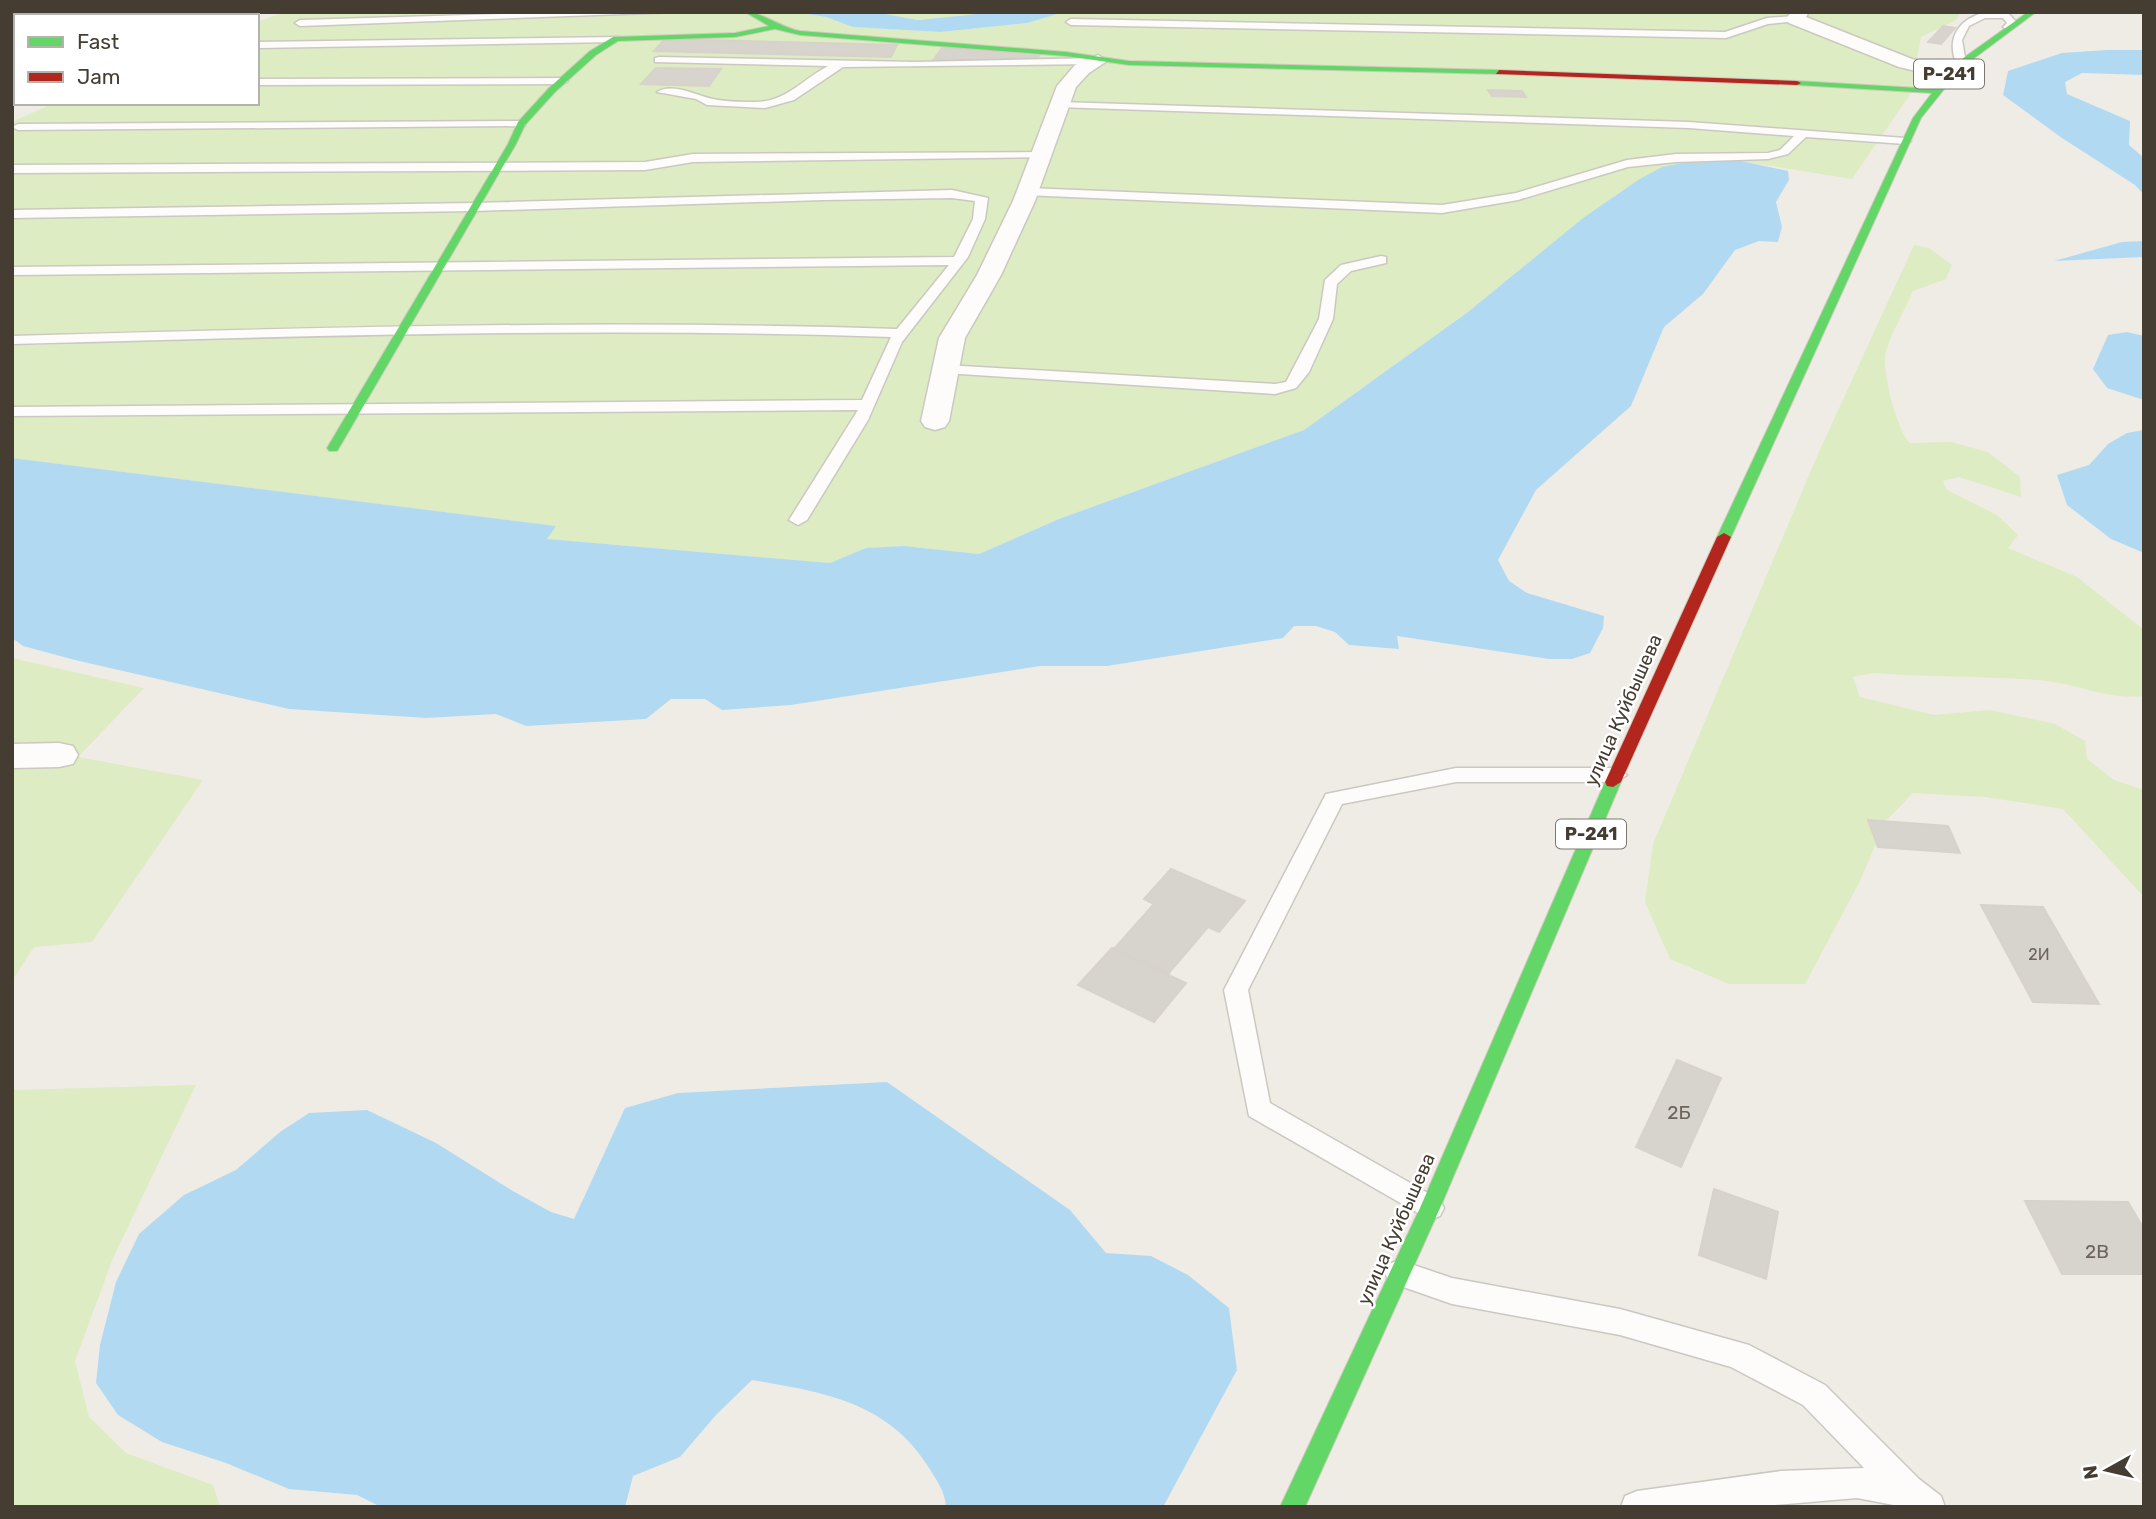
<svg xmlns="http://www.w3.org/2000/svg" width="2156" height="1519" viewBox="0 0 2156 1519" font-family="Rubik,sans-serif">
<rect width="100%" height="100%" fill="#efece6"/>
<path fill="#ddecc2" d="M12 12H185L175 16H16V82L12 84Z
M284 12H795L826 17 853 27 940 32 1027 23 1064 12H1961L1956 20 1921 37 1911 93 1852 179 1741 161 1638 180 1583 218 1468 312 1304 430 1059 519 979 554 904 546 866 548 830 563 546 539 555 526 12 458V122L54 103H257V22Z
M875 12H997L918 20Z
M1914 245 1929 248 1952 265 1946 279 1913 291C1905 310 1892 331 1886 351 1881 369 1897 431 1910 443L1951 442 1988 452 2020 477 2021 497 1959 477 1943 481 1947 490 1997 515 2018 535 2008 548 2077 577 2144 630V696C2104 700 2074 682 2037 680 1982 676 1928 677 1873 673L1853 677 1860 697 1934 715 1990 710 2055 724 2085 741 2087 759 2114 780 2144 790V897L2063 809 1985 797 1913 793 1886 821 1859 883 1805 984H1729L1670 959 1645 902 1653 844 1818 454Z
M12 658 144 688 78 757 203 780 92 942 34 947 12 981Z
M196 1085 113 1258 75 1361 89 1417 126 1453 213 1485 220 1507H12V1090Z"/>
<path fill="#b1daf2" d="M795 12H875L918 20 997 12H1064L1027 23 940 32 853 27 826 17Z
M2107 50H2144V75L2082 73 2065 82 2067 94 2130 121 2129 145 2144 158V195L2135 185 2062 138 2003 95 2008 71 2062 53Z
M1741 161 1788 171 1789 180 1776 202 1782 227 1778 242 1759 241 1735 250 1703 294 1664 327 1631 406 1536 490 1498 560 1509 581 1527 593 1604 616 1603 628 1590 653 1572 659H1549L1397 636 1399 649 1349 645 1335 632 1316 626H1294L1283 638 1107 666H1040L791 705 722 710 705 699H671L646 719 526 726 496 714 426 718 289 709 75 660 23 646 12 638V458L556 526 547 539 830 563 866 548 904 546 979 554 1059 519 1304 430 1468 312 1583 218 1638 180 1662 167 1683 163Z
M2144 241V257L2054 261 2122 242Z
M2127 332 2144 336V400L2107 388 2093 369 2108 335Z
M2144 430V553L2111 539 2067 505 2057 475 2089 465 2108 444 2127 433Z
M887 1082 1070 1210 1106 1253 1151 1256 1188 1275 1229 1308 1237 1370 1163 1507H946C945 1491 937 1481 929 1468 889 1402 823 1392 752 1380L716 1415 680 1457 633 1476 625 1507H381L357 1495 289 1489 226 1463 162 1442 118 1415 96 1383 100 1345 116 1282 139 1234 184 1195 236 1170 280 1132 309 1113 367 1110 436 1143 511 1190 551 1212 574 1219 625 1108 678 1093Z"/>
<path fill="#d7d3cd" stroke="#d7d3cb" stroke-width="2" d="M1943 26 1955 28 1941 44 1928 42Z
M665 39 897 45 891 57 654 51Z
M942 48 1041 53 1037 59 1008 58 1005 62 934 59Z
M656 68 721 69 709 86 641 84Z
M1488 90 1522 91 1526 97 1492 96Z
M1868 820 1948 826 1960 853 1878 847Z
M1171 869 1245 901 1219 932 1208 927 1168 974 1114 949 1154 904 1144 899Z
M1981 905 2043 907 2099 1004 2033 1002Z
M1112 948 1186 983 1154 1022 1078 985Z
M1677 1060 1721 1078 1681 1167 1636 1147Z
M1714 1189 1778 1212 1766 1279 1699 1255Z
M2025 1201 2128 1202 2144 1229V1274H2062Z"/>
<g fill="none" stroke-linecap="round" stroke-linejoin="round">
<g stroke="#cbc8c2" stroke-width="3">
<path id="lane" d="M567 12H677L300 26 295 23 300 20Z
M1983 13 2009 14 2017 23 2008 30 2003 27 2007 23 2003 18H1985L1969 26 1962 40 1966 63 1957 65C1946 40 1957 20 1983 13Z
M1795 16 1798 21 1768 24 1726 38 1071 25 1066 22 1071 19 1725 32 1767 18Z
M619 37 616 42 257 48V42Z
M659 57 916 62 1098 58 1103 61 1098 64 843 67 794 100 765 108 707 105 696 99 657 92C672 82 698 96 713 99 727 102 743 102 757 102 787 101 803 79 828 66L655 62V58Z
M257 79 563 78 568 81 563 84 257 85Z
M1060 102 1689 122 1905 138 1911 141 1905 144 1806 137 1788 154 1768 159 1676 162 1628 167 1518 200 1442 213 1024 195V189L1028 188 1442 205 1516 193 1627 160 1676 154 1768 153 1780 150 1794 136 1689 128 1056 107 1055 105Z
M521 121 525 122V126L18 130 12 127 18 124Z
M1041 152 1047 155 1045 157 693 162 645 170 12 173V165L645 162 693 154Z
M952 190 988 198 985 219 968 257 902 342 868 420 807 520 798 525 789 520 858 410 12 416 13 407 862 400 891 337C599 327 305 336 12 344V336C307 328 602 319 897 329L949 265 12 275V267L954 257 973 219 975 201 952 198 823 200 474 211 12 218V210L474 203Z
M1381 256 1386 257V263L1351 271 1337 284 1333 319 1309 372 1296 388 1275 394 945 373 938 369 945 365 1275 384 1286 382 1319 319 1325 280 1341 265Z
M1456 768H1616L1627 775 1616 782H1456L1342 804 1248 990 1270 1103 1440 1200 1444 1208 1440 1216 1430 1220 1249 1116 1224 990 1326 794Z
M1399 1260 1452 1278 1620 1309 1749 1345 1825 1385 1919 1479 1941 1496 1945 1507H1904L1857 1498 1752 1507H1621L1625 1496 1637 1491 1781 1471 1864 1468 1803 1405 1731 1367 1620 1335 1452 1304 1389 1282 1385 1273 1389 1264Z"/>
</g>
<g stroke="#cbc8c2" stroke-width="3">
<path id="street" d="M15 12H41L39 16H16V20L12 16Z
M226 12H250L248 16H223Z
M1791 12H1809L1806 17 1912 59 1957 69 1960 73 1950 79 1899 67 1789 23 1786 19Z
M1098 55 1107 61 1089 73 1076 87 1035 201 1001 275 965 338 949 421 945 427 935 430 925 427 921 421 939 338 977 275 1013 201 1057 86 1075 65Z
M16 89V101L12 102V90Z
M59 743 73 746 78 755 73 764 59 767 12 768V744Z"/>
</g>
<g stroke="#d0cabd" stroke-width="2">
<path id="fast" d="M745 12C762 12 780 27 800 31L1066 52 1129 61 1499 70 1503 72 1499 74 1129 65 1066 56 800 35 775 29 735 37 618 41 596 55 555 92 525 125 516 144 339 448 337 451H329L327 448 508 144 518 122 549 88 590 51 613 37 735 33 769 26Z
M2028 12H2036L1961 68 1921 118 1731 537 1729 540H1719L1717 537 1913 118 1932 93 1797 85 1793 83 1797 81 1936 89 1955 64Z
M1613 777 1621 782 1440 1208 1305 1507H1280L1420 1208 1605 782Z"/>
</g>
<g stroke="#d0cabd" stroke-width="2">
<path id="jam" d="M1499 70 1797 81 1801 83 1797 85 1496 74Z
M1724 533 1731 537 1621 782 1613 787 1607 786 1605 782 1717 537Z"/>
</g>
<use href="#lane" fill="#fdfcfb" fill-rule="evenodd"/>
<use href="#street" fill="#fdfcfb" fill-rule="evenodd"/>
<use href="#fast" fill="#63d668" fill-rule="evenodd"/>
<use href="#jam" fill="#b3261e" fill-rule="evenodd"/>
</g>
<g text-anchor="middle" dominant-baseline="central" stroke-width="5" stroke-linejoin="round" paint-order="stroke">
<g font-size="16" fill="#6b645a">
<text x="2039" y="954">2И</text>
</g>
<g fill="#fff" stroke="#7d7770" stroke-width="2">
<rect x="1914" y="59.5" width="70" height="29" rx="5"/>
<rect x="1556" y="819.5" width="70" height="29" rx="5"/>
</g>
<g font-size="18" font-weight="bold" fill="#453d32">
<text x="1949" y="74">Р-241</text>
<text x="1591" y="834">Р-241</text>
</g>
<g font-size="19" fill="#453d32" stroke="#fff">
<text transform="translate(1623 710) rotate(-66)">улица Куйбышева</text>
<text transform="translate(1396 1229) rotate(-66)">улица Куйбышева</text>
</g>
<g font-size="19" fill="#6b645a">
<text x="1679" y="1112">2Б</text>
<text x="2097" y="1251">2В</text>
</g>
</g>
<rect width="2156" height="1519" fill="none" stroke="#453d32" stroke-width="28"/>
<rect x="14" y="14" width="245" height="91" fill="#ffffff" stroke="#b5b1ad" stroke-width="2"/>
<rect x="28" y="37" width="35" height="10" fill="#63d668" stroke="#b5b1ad" stroke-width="2"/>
<text x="77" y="49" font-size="21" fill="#453d32">Fast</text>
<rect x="28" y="72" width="35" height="10" fill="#b3261e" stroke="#b5b1ad" stroke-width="2"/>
<text x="77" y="84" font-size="21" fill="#453d32">Jam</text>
<g transform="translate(2107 1470) rotate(262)" stroke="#ffffff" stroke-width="5" paint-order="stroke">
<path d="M0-5L12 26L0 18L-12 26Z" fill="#453d32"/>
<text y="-10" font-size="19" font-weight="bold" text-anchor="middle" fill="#453d32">N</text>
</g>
</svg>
